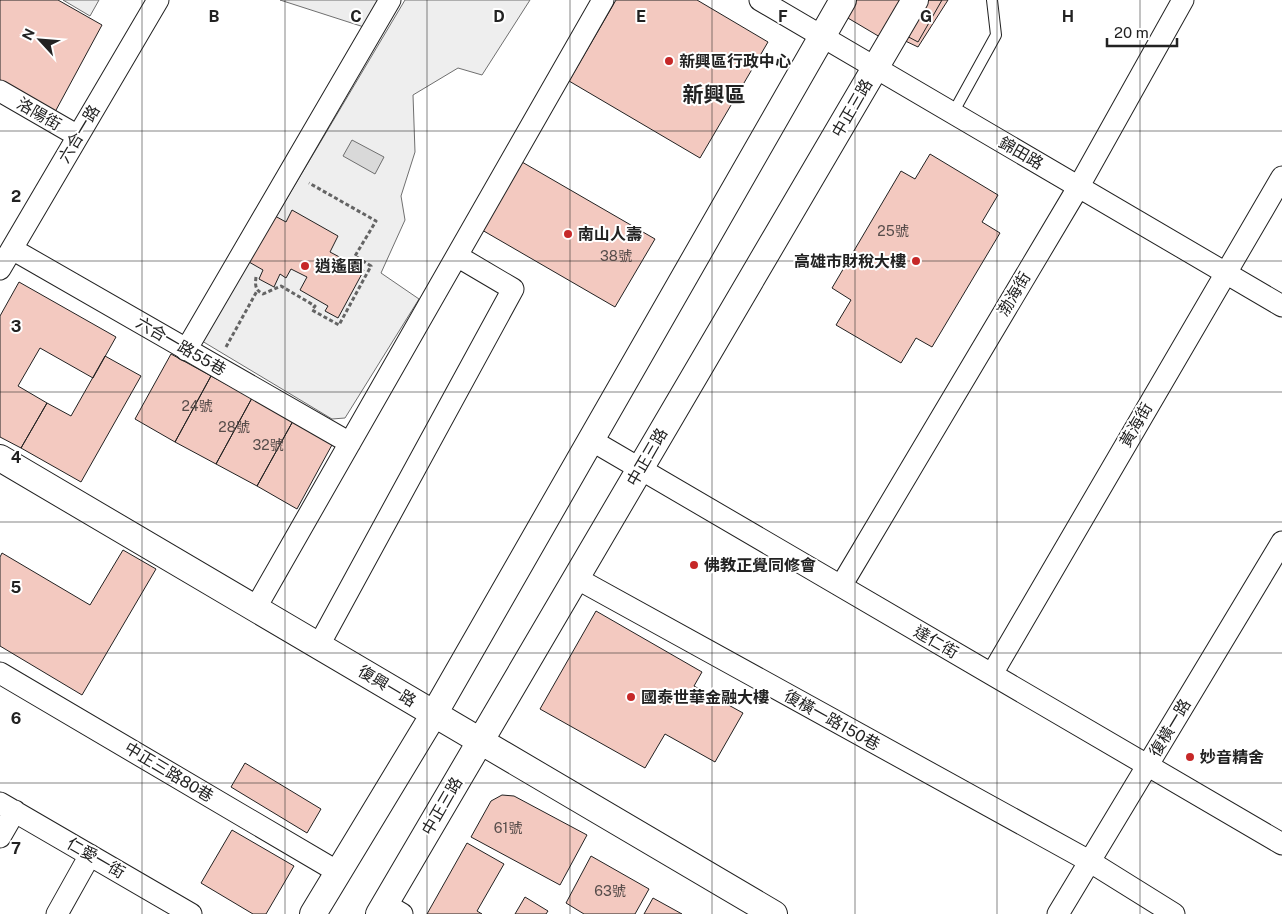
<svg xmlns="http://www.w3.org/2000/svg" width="1282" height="914" viewBox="0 0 1282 914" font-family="'Public Sans','Noto Sans TC',sans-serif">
<rect width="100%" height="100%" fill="#fff"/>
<path fill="#eee" stroke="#6f6f6f" d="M405 0H530L482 75 458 68 413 95 415 152 401 196 405 220 381 273 419 299 345 418 332 419 202 341Z"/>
<path fill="#ededed" stroke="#6f6f6f" d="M63 0H99L90 16Z
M280 0H382L367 28Z"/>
<path fill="#d9d9d9" stroke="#6f6f6f" d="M352 140 384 157 375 174 343 156Z"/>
<path fill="#f3c9c0" stroke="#222" d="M0 0H58L102 25 55 112 0 81Z
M616 0H697L768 42 700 158 569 81Z
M836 0H909L885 40 831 8Z
M922 0H948L918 47 899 38Z
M923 0H942L918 42 903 34Z
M930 154 998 195 982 222 1000 233 932 347 916 338 901 363 836 325 851 300 832 288 901 171 915 179Z
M522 162 655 239 615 307 482 230Z
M292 210 338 236 330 252 364 270 338 318 325 311 328 306 300 290 307 277 291 269 286 278 280 274 274 287 259 279 263 270 249 262 275 216 286 222Z
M19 282 116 337 93 378 40 348 18 386 47 403 21 448 0 437V316Z
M171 354 211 376 175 442 135 419Z
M105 356 141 376 81 482 21 448 47 403 71 416Z
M211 376 252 398 216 464 175 442Z
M252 398 293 421 257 486 216 464Z
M293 421 333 443 297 509 257 486Z
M123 550 156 569 82 695 0 646V557L2 553 90 605Z
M596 611 702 672 694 686 743 713 715 762 665 734 645 768 540 709Z
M245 763 321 809 307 833 231 787Z
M502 795 514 796 587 835 560 885 471 837 491 801Z
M232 830 294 866 266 914H253L201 883Z
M467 843 504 864 477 911 482 914H427Z
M591 856 649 889 635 914H584L566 903Z
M525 897 548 911 546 914H515Z
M653 898 682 914H644Z"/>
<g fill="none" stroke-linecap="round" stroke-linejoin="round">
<g stroke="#222" stroke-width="12">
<path id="service" d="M953 113 996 35 992 0"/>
</g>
<g stroke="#222" stroke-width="23">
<path id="minor" d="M760 0 1282 306
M0 91 78 136
M12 249 350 443
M0 269 158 0
M186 350 390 0
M591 440 1282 844
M576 578 1089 861 1174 914
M841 586 1079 186 1183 0
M255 609 603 0
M319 645 513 289 457 256
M0 673 338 872
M992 674 1282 177
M0 803 191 914
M0 837 15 811
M385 904 402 914
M57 914 90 855
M1058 914 1282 542"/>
</g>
<g stroke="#222" stroke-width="28">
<path id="tertiary" d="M0 458 774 914
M313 914 434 714 843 0
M379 914 915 0"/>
</g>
<path stroke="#646464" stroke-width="3" stroke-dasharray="4 2.5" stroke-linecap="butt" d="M256 277C255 285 255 290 263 294L281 286 315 306 312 310 339 325 371 266 355 256 376 221 309 183
M226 347 257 291"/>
<use href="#service" stroke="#fff" stroke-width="10"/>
<use href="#minor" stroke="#fff" stroke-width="21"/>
<use href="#tertiary" stroke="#fff" stroke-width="26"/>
</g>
<path fill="none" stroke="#222" stroke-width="1" stroke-opacity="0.55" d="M142 0V914M285 0V914M427 0V914M570 0V914M712 0V914M855 0V914M997 0V914M1140 0V914M0 131H1282M0 261H1282M0 392H1282M0 522H1282M0 653H1282M0 783H1282"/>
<g fill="#c62828" stroke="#fff" stroke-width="2">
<circle cx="669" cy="61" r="5"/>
<circle cx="568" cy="234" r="5"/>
<circle cx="916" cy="261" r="5"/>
<circle cx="305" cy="266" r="5"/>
<circle cx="694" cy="565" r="5"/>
<circle cx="631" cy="697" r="5"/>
<circle cx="1190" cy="757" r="5"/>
</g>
<g text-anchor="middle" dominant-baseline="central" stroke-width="4" stroke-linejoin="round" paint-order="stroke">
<g font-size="14" fill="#564c4a">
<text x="893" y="231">25號</text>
<text x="616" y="256">38號</text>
<text x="197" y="406">24號</text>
<text x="234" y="427">28號</text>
<text x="268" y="445">32號</text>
<text x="508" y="828">61號</text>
<text x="610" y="891">63號</text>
</g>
<g font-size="16" font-weight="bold" fill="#222" stroke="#fff" text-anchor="start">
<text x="679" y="61">新興區行政中心</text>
<text x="578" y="234">南山人壽</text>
<text x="906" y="261" text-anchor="end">高雄市財稅大樓</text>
<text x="315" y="266">逍遙園</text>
<text x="704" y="565">佛教正覺同修會</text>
<text x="641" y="697">國泰世華金融大樓</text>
<text x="1200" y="757">妙音精舍</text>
</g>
<g font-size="16" fill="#222" stroke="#fff">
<text transform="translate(852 108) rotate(-60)">中正三路</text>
<text transform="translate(39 114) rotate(30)">洛陽街</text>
<text transform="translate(79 134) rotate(-59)">六合一路</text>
<text transform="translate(1021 153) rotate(30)">錦田路</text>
<text transform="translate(1014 294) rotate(-59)">渤海街</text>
<text transform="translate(181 346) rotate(30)">六合一路55巷</text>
<text transform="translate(1136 425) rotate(-60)">黃海街</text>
<text transform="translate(647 457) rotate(-60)">中正三路</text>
<text transform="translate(936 642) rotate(30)">達仁街</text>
<text transform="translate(387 686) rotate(31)">復興一路</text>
<text transform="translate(832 720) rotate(29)">復橫一路150巷</text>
<text transform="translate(1170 728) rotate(-59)">復橫一路</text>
<text transform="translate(169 772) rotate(31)">中正三路80巷</text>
<text transform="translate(442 806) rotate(-60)">中正三路</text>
<text transform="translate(96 858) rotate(30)">仁愛一街</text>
</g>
<g font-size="21" font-weight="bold" fill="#222" stroke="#fff">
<text x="714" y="94">新興區</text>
</g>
</g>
<g font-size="16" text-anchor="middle" font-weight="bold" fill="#222" stroke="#fff" stroke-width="4" stroke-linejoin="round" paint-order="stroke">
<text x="214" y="22">B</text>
<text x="356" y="22">C</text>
<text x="499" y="22">D</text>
<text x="641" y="22">E</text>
<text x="783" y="22">F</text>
<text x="926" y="22">G</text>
<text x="1068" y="22">H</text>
<text x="16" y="202">2</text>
<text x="16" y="332">3</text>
<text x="16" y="463">4</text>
<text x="16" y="593">5</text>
<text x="16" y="724">6</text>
<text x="16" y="854">7</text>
</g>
<g transform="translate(40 40) rotate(296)" stroke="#ffffff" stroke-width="4" paint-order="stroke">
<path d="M0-4L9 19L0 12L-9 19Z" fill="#222222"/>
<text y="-8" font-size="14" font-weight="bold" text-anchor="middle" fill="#222222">N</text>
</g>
<path d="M1107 38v8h70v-8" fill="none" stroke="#222222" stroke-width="2.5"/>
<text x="1114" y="38" font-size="15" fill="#222222" stroke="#ffffff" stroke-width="4" paint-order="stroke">20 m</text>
</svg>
